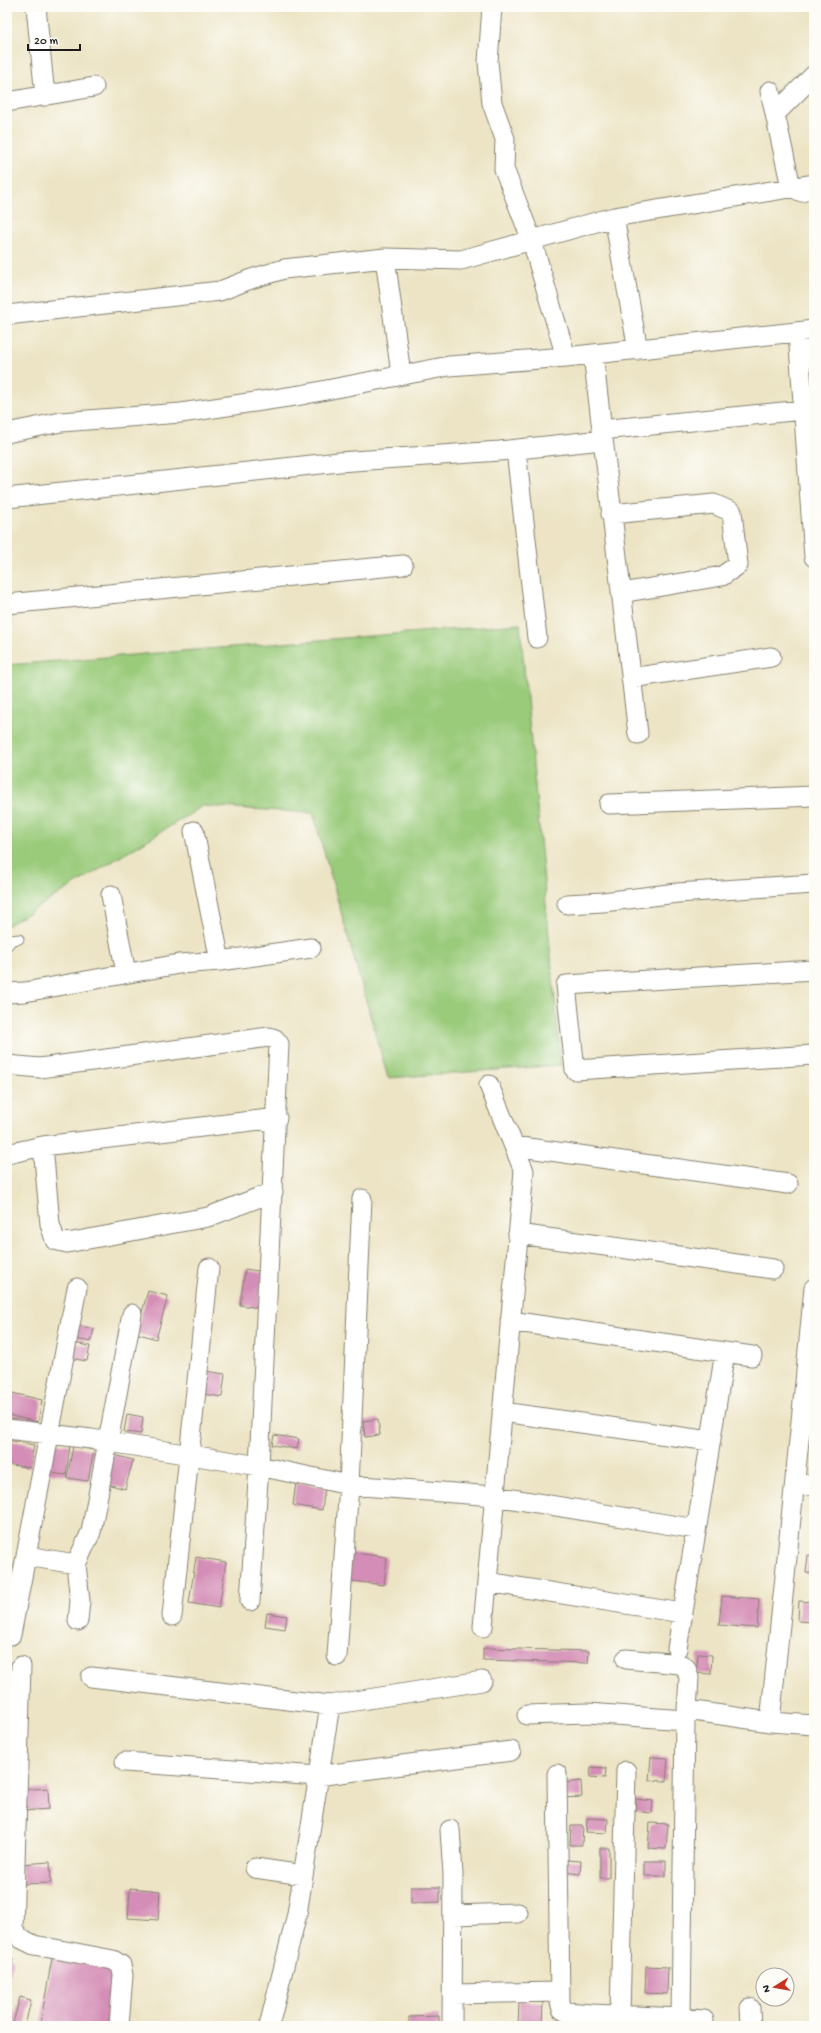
<svg xmlns="http://www.w3.org/2000/svg" width="821" height="2033" viewBox="0 0 821 2033" font-family="'Gochi Hand',sans-serif">
<rect width="100%" height="100%" fill="#fdfcf7"/>
<filter id="ink" filterUnits="userSpaceOnUse"><feTurbulence type="fractalNoise" baseFrequency=".025" numOctaves="2"/><feDisplacementMap in="SourceGraphic" scale="8" xChannelSelector="R" yChannelSelector="G"/><feConvolveMatrix kernelMatrix="1 2 1 2 8 2 1 2 1" color-interpolation-filters="sRGB"/></filter>
<filter id="wash" filterUnits="userSpaceOnUse"><feTurbulence type="fractalNoise" baseFrequency=".012" numOctaves="4" result="noise"/><feDisplacementMap in="SourceGraphic" scale="16" xChannelSelector="R" yChannelSelector="G"/><feGaussianBlur stdDeviation="0.9" result="paint"/><feColorMatrix in="noise" values="0 0 0 0 0 0 0 0 0 0 0 0 0 0 0 0 0 1.4 0 .05"/><feComposite in="paint" operator="in"/></filter>
<g filter="url(#wash)">
<rect width="100%" height="100%" fill="#ece4c4"/>
<path fill="#9acb7a" stroke="#5b744b" d="M520 624 561 1065 388 1078 313 813 203 806 7 926V665Z"/>
<g id="blocks">
<path fill="#d48db6" d="M245 1269 264 1272 259 1308 240 1305Z
M148 1291 168 1296 156 1339 136 1333Z
M75 1325 94 1329 91 1342 72 1338Z
M72 1343 90 1346 87 1361 69 1358Z
M199 1370 225 1374 222 1397 196 1393Z
M12 1393 42 1400 38 1422 7 1415Z
M127 1414 143 1417 141 1434 124 1432Z
M378 1419 380 1435 365 1437 363 1421Z
M274 1435 299 1439 297 1449 272 1445Z
M7 1440 34 1445 30 1468 7 1464Z
M48 1442 70 1445 66 1475 43 1472Z
M73 1446 94 1450 88 1481 67 1478Z
M111 1454 133 1460 125 1489 104 1483Z
M296 1482 325 1487 322 1510 293 1505Z
M347 1552 387 1557 384 1585 344 1580Z
M808 1555 814 1556V1574L806 1573Z
M196 1557 226 1562 219 1608 189 1603Z
M722 1596 759 1599 757 1628 719 1625Z
M799 1601 814 1602V1622L798 1621Z
M267 1613 287 1616 285 1629 265 1626Z
M483 1648 589 1651 588 1663 483 1660Z
M698 1654 712 1655 711 1674 696 1673Z
M651 1757 668 1758 666 1781 649 1780Z
M591 1767 606 1768 605 1778 590 1777Z
M581 1781 582 1797 562 1798V1783Z
M48 1788 49 1809 22 1811 20 1790Z
M636 1799 653 1801 652 1813 635 1811Z
M587 1818 608 1819 607 1833 586 1832Z
M650 1823 668 1824 666 1849 648 1848Z
M571 1826H583L582 1845H570Z
M600 1848H609V1878H600Z
M564 1860 581 1861 580 1874 563 1872Z
M644 1861H666V1876H644Z
M50 1862 51 1883 23 1884 21 1864Z
M411 1887H440V1902L411 1903Z
M130 1888 160 1891 158 1920 128 1918Z
M7 1957 13 1959 10 1975H7Z
M52 1958 118 1969 108 2026H40Z
M646 1966 668 1967 667 1994 645 1993Z
M20 1997 31 2000 25 2026 13 2023Z
M519 2001 543 2002 542 2026H518Z
M439 2016V2026H409V2017Z"/>
</g>
</g>
<g filter="url(#ink)">
<use href="#blocks" fill-opacity="0" stroke="#848070" stroke-width="1"/>
<g fill="none" stroke-linecap="round" stroke-linejoin="round">
<g stroke="#848070" stroke-width="11">
<path id="lane" d="M7 946 12 940 19 939"/>
</g>
<g stroke="#848070" stroke-width="21">
<path id="street" d="M36 7 45 96
M492 7 488 62 492 103 505 139 504 169 532 241 566 357 814 330
M770 91 791 187 802 192
M7 102 94 87
M775 114 814 75
M614 217 638 350
M385 258 401 374
M7 315 220 291 251 279 284 269 385 258 461 260 614 217 814 184
M798 332 814 557
M593 354 638 734
M601 430 803 410
M7 433 61 422 181 413 301 395 449 366 566 357
M516 450 537 638
M7 498 339 462 500 451 602 440
M611 514 714 504 732 512 738 565 722 576 621 593
M7 604 403 565
M631 678 771 657
M609 804 814 796
M194 831 220 961 311 948
M111 895 126 973
M567 904 603 902 677 893 814 884
M814 970 566 985 575 1070 814 1055
M7 993 25 992 179 964 220 961
M7 1065 40 1068 269 1037 275 1039 279 1044 259 1466 250 1601
M43 1146 50 1224 55 1240 67 1243 208 1217 273 1192
M514 1146 788 1184
M7 1154 43 1146 277 1118
M518 1234 773 1269
M510 1321 752 1356
M804 1392 814 1288
M814 1393 804 1392 770 1722 814 1725
M502 1412 710 1441
M7 1429 91 1439 259 1466 349 1485 494 1496 696 1529
M795 1483 814 1486
M26 1556 76 1564
M487 1582 682 1613
M172 1616 209 1268
M78 1621 80 1601 76 1564 91 1532 132 1314
M483 1627 524 1171 489 1085
M11 1635 77 1288
M677 1649 725 1352
M337 1656 349 1485 362 1199
M626 1659 680 1664 686 1668 689 1678 687 1710 770 1722
M21 1666 13 1929 20 1938 34 1945 113 1960 121 1965 123 1975 119 2026
M91 1677 330 1705 482 1681
M527 1715 587 1713 685 1720
M125 1762 317 1776 511 1751
M557 1774 560 2002 562 2009 567 2012 591 2014
M450 1830 453 1874 452 2026
M255 1868 303 1875
M453 1915 518 1913
M452 1994 560 1992
M750 2008 751 2026
M620 2015 626 1771
M681 2018 704 2020
M269 2026 297 1914 330 1705
M588 2026 591 2014 681 2018 685 1720 687 1710"/>
</g>
<use href="#lane" stroke="#fff" stroke-width="9"/>
<use href="#street" stroke="#fff" stroke-width="19"/>
</g>
</g>
<rect width="821" height="2033" fill="none" stroke="#fdfcf7" stroke-width="24"/>
<g transform="translate(775 1987) rotate(259)"><circle r="19" fill="#fdfcf7" stroke="#a3a29f"/>
<path d="M0-3L7 15L0 10L-7 15Z" fill="#c8321e"/>
<text y="-6" font-size="11" font-weight="bold" text-anchor="middle" fill="#1c1c1c">N</text>
</g>
<path d="M28 44v6h52v-6" fill="none" stroke="#1c1c1c" stroke-width="2"/>
<text x="34" y="44" font-size="12" fill="#1c1c1c" stroke="#fdfcf7" stroke-width="3" paint-order="stroke">20 m</text>
</svg>
